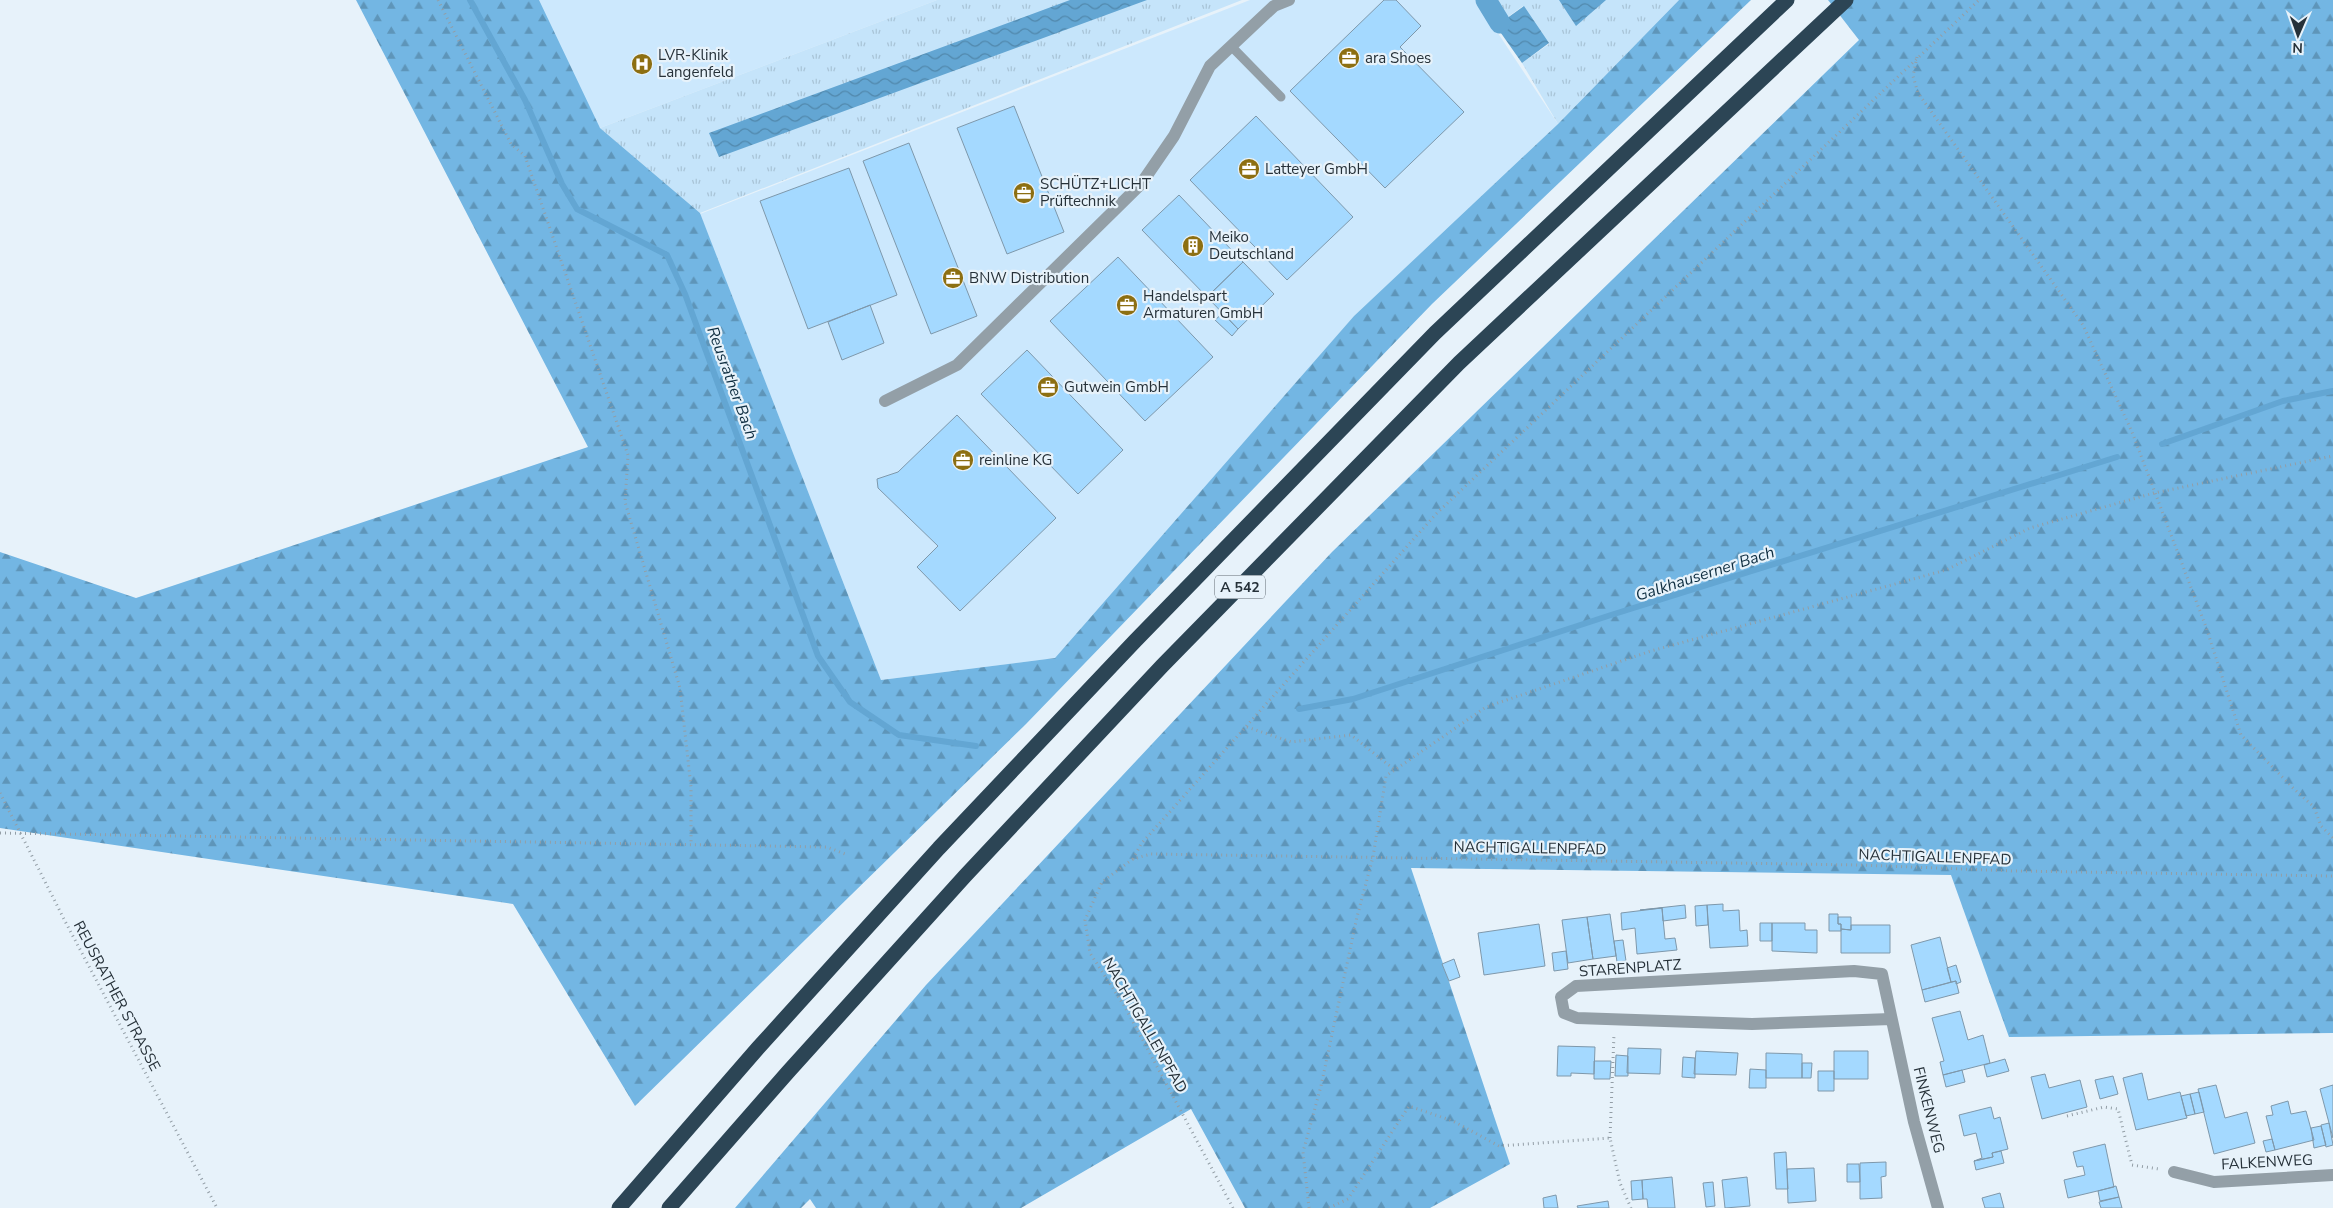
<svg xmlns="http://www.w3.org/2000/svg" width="2333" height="1208" viewBox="0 0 2333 1208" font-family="'Nunito Sans',sans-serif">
<defs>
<pattern id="grass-tufts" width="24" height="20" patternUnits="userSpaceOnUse" patternTransform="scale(1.25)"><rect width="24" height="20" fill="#c5e4fa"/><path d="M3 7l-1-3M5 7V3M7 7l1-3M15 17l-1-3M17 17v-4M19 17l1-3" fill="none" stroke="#a9c4d7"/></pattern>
<pattern id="forest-firs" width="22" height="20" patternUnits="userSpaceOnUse" patternTransform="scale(1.25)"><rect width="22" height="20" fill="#73b6e3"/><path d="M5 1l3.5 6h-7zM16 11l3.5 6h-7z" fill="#5e95b9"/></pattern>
<pattern id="water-waves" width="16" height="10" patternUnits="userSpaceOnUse" patternTransform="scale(1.25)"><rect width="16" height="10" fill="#63a6d3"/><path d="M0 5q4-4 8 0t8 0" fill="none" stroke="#5188ac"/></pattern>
</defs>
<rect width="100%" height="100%" fill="#e7f2fa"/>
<path fill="#cce8fd" d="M482 0H937L600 128Z
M1250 0H1476L1558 124 1354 316 1055 658 881 680 700 214Z"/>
<path fill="url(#grass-tufts)" d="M937 0H1242L700 213 600 128Z
M1494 0H1679L1558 124 1522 63 1549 44 1523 6 1505 19Z"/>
<path fill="url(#forest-firs)" d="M356 0H539L600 128 700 213 881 680 1055 658 1354 316 1558 124 1679 0H1751L1432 304 1026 724 635 1106 513 904 0 828V552L136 598 588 447Z
M1828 0H2333V1033L2009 1037 1951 875 1411 868 1510 1164 1430 1208H1245L1191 1109 1021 1208H816L810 1199 801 1208H735L926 985 1332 552 1859 40Z"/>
<path fill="url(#water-waves)" d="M1070 0H1147L719 157 709 133Z
M1559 0H1606L1576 26Z
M1524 6 1549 43 1522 63 1496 26Z"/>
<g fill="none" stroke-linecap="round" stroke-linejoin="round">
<path stroke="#63a6d3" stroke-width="6" d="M470 0 525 100 562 184 577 209 667 255 685 294 818 656 850 702 899 735 976 746
M2162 444 2283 401 2333 391
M1299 709 1353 699 1611 615 2117 457"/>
<path stroke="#63a6d3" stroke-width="21" d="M1486 0 1500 23"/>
</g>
<path fill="#a4d9ff" stroke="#7e98ab" d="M1384 0H1396L1421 26 1400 47 1464 112 1385 188 1290 91Z
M1014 106 1064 232 1007 254 957 128Z
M1256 116 1353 217 1287 280 1190 180Z
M909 143 977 316 931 334 863 161Z
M849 168 897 295 808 329 760 201Z
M1179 195 1243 262 1207 297 1142 230Z
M1118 257 1213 357 1145 421 1050 321Z
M1243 262 1274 294 1238 329 1207 297Z
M870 305 884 343 842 360 828 322Z
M1223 313 1238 329 1232 336 1215 320Z
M1027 350 1123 450 1078 494 981 394Z
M957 415 1056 518 960 611 917 567 938 546 878 488 877 479 898 472Z
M1723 904V911L1739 910 1740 931 1747 930 1748 946 1710 948 1707 905Z
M1685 905 1686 918 1663 921 1662 908 1640 910Z
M1707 905 1708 925 1696 926 1695 906Z
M1662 908 1665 939 1675 938 1677 950 1637 954 1635 928 1622 930 1621 913Z
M1610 914 1616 956 1593 959 1587 917Z
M1829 914H1838V924H1841V931H1829Z
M1587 917 1593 959 1568 963 1562 920Z
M1838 917H1851V930L1841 929V924H1838Z
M1760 923H1772V941H1760Z
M1772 923H1805V930H1817V953L1772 951Z
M1539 924 1545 966 1484 975 1478 933Z
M1851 925H1890V953H1841V929L1851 930Z
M1940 937 1951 982 1922 990 1911 945Z
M1623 940 1626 961 1617 962 1614 941Z
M1566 951 1568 969 1554 971 1552 953Z
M1454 959 1460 977 1449 981 1442 964Z
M1956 965 1961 982 1956 984V981L1951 982 1947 968Z
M1956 981 1959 993 1925 1002 1922 990Z
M1960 1011 1968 1040 1983 1035 1990 1063 1943 1075 1940 1062 1944 1061 1932 1018Z
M1558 1046 1595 1047 1594 1074 1571 1073V1076H1557Z
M1628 1048 1661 1049 1660 1074 1627 1073Z
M1696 1051 1738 1053 1736 1075 1694 1074Z
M1834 1051H1868V1079H1834Z
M1766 1053 1802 1054V1078H1766Z
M1616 1055 1628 1056V1076H1615Z
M1683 1057 1695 1058V1078L1682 1077Z
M2005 1059 2009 1071 1987 1077 1984 1065Z
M1594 1061H1611L1610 1079H1594Z
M1802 1063H1812L1811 1078H1802Z
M1750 1069 1766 1070V1088H1749Z
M1962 1070 1965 1082 1946 1087 1943 1075Z
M1818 1071H1834V1091H1818Z
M2142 1073 2148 1100 2180 1092 2187 1118 2136 1130 2123 1078Z
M2045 1074 2049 1088 2080 1080 2087 1107 2042 1119 2031 1077Z
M2113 1076 2118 1094 2100 1099 2095 1080Z
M2216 1085 2225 1118 2247 1112 2255 1143 2214 1154 2198 1089Z
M2333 1085V1138L2320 1089Z
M2199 1092 2204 1112 2195 1114 2190 1094Z
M2190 1094 2195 1114 2186 1116 2181 1096Z
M2288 1101 2291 1114 2306 1111 2314 1140 2275 1150 2266 1116 2273 1115 2271 1106Z
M1991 1107 1994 1119 2000 1117 2008 1149 1992 1153 1993 1157 1974 1161 1982 1158 1976 1133 1964 1136 1959 1115Z
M2329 1123 2333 1145 2326 1147 2321 1125Z
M2321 1126 2326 1145 2314 1148 2311 1128Z
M2272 1139 2275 1150 2266 1152 2263 1141Z
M2105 1144 2114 1187 2068 1198 2064 1180 2085 1175 2083 1166 2077 1167 2073 1152Z
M2001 1151 2004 1163 1976 1170 1974 1161 1993 1157 1992 1153Z
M1786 1152 1788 1189H1776L1774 1153Z
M1886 1162V1176L1881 1177 1882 1198 1860 1199V1163Z
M1847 1164H1859L1860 1182H1847Z
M1814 1168 1816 1201 1788 1203 1787 1169Z
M1672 1177 1675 1208H1648L1647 1199H1643L1642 1180Z
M1747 1177 1750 1206 1725 1208 1722 1180Z
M1642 1180 1643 1199 1632 1200 1631 1181Z
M1713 1182 1715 1206 1706 1207 1703 1183Z
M2116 1186 2119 1197 2100 1201 2098 1191Z
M2000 1193 2004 1208H1985L1982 1198Z
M1556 1195 1558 1208H1544L1543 1198Z
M2119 1197 2122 1208H2101L2099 1202Z
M1608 1201 1609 1208H1578L1577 1206Z"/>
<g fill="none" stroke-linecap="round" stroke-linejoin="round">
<path stroke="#939ea6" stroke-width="3" stroke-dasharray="1 4" stroke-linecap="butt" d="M438 0 511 144 525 156 628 455 625 502 680 688 691 787V843
M1917 57 1913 76 1918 93 2083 325 2132 432 2206 627 2241 735 2294 789 2314 807 2321 826 2333 838
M1247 727 1291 742 1351 735 1395 770
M0 793 66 923 217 1208
M0 833 827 847 845 854
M1133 859 1141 844 1436 514 1979 0
M2067 1116 2104 1107 2118 1109 2132 1165 2159 1169
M1610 1138 1614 1034
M1233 1208 1125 1007 1090 953 1085 920 1102 882 1133 859 1151 854 1860 865 2014 871 2333 876
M1309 1208 1303 1152 1321 1086 1357 917 1373 857 1386 776 1486 707 1651 651 1946 570 2030 528 2154 493 2333 456
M1329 1208 1348 1199 1409 1106 1453 1121 1499 1146 1610 1138 1620 1183 1631 1208"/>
<path stroke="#939fa7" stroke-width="9" d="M1231 46 1281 97"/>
<path stroke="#939fa7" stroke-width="12" d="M885 401 957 365 1141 184 1174 136 1210 66 1274 6 1289 0
M1891 1019 1752 1024 1577 1018 1564 1013 1561 997 1576 986 1854 971 1882 974 1914 1122 1938 1208
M2174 1172 2214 1182 2333 1175"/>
<path stroke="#2c4555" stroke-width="15" d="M619 1208 758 1048 939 848 1135 641 1435 333 1787 0
M669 1208 788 1072 965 876 1162 666 1459 363 1846 0"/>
</g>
<defs>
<g id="office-disc" transform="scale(1.125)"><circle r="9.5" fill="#8d6f12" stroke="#e7f2fa"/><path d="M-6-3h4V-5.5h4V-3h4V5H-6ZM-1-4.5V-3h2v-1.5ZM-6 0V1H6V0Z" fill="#fff"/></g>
<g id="hospital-disc" transform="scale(1.125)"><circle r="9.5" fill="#8d6f12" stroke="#e7f2fa"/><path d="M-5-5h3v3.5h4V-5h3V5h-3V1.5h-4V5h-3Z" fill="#fff"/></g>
<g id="building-disc" transform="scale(1.125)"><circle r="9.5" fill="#8d6f12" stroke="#e7f2fa"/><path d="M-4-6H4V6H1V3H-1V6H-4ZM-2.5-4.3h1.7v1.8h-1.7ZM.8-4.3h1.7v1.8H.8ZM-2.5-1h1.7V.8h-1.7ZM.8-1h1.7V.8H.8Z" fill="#fff"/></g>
</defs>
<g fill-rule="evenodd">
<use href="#office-disc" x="1349" y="58"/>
<use href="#hospital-disc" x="642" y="64"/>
<use href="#office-disc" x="1249" y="169"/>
<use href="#office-disc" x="1024" y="193"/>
<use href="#building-disc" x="1193" y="246"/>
<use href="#office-disc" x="953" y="278"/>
<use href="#office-disc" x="1127" y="305"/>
<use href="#office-disc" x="1048" y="387"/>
<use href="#office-disc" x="963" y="460"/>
</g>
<g text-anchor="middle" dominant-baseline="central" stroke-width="4.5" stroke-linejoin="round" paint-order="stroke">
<rect fill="#e7f2fa" stroke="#606b73" stroke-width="1" x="1215" y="575.5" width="50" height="23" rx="4"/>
<g font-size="14" font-weight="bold" fill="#263139">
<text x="1240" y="587">A 542</text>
</g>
<g font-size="15" fill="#263139" stroke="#e7f2fa" text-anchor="start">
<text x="658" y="55">LVR-Klinik<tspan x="658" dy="17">Langenfeld</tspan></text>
<text x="1365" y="58">ara Shoes</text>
<text x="1265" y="169">Latteyer GmbH</text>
<text x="1040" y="184">SCHÜTZ+LICHT<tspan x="1040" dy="17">Prüftechnik</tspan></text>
<text x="1209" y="237">Meiko<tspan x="1209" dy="17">Deutschland</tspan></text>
<text x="969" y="278">BNW Distribution</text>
<text x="1143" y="296">Handelspart<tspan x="1143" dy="17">Armaturen GmbH</tspan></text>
<text x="1064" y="387">Gutwein GmbH</text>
<text x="979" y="460">reinline KG</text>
</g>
<g font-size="15" fill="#263139" stroke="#e7f2fa">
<text transform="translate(1530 848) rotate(1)">NACHTIGALLENPFAD</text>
<text transform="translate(1935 857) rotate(2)">NACHTIGALLENPFAD</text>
<text transform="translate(1630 968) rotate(-4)">STARENPLATZ</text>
<text transform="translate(117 996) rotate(62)">REUSRATHER STRASSE</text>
<text transform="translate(1145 1025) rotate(60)">NACHTIGALLENPFAD</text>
<text transform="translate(1929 1110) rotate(76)">FINKENWEG</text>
<text transform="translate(2267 1162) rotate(-3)">FALKENWEG</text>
</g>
<g font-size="16" font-style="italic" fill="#0e2d40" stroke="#e7f2fa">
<text transform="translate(732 383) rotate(70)">Reusrather Bach</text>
<text transform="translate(1705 574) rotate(-18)">Galkhauserner Bach</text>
</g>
</g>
<g transform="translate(2298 35) rotate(182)" stroke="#e7f2fa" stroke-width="4" paint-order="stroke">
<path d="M0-4L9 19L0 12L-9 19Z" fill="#263139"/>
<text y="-8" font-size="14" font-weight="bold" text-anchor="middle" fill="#263139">N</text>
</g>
</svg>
